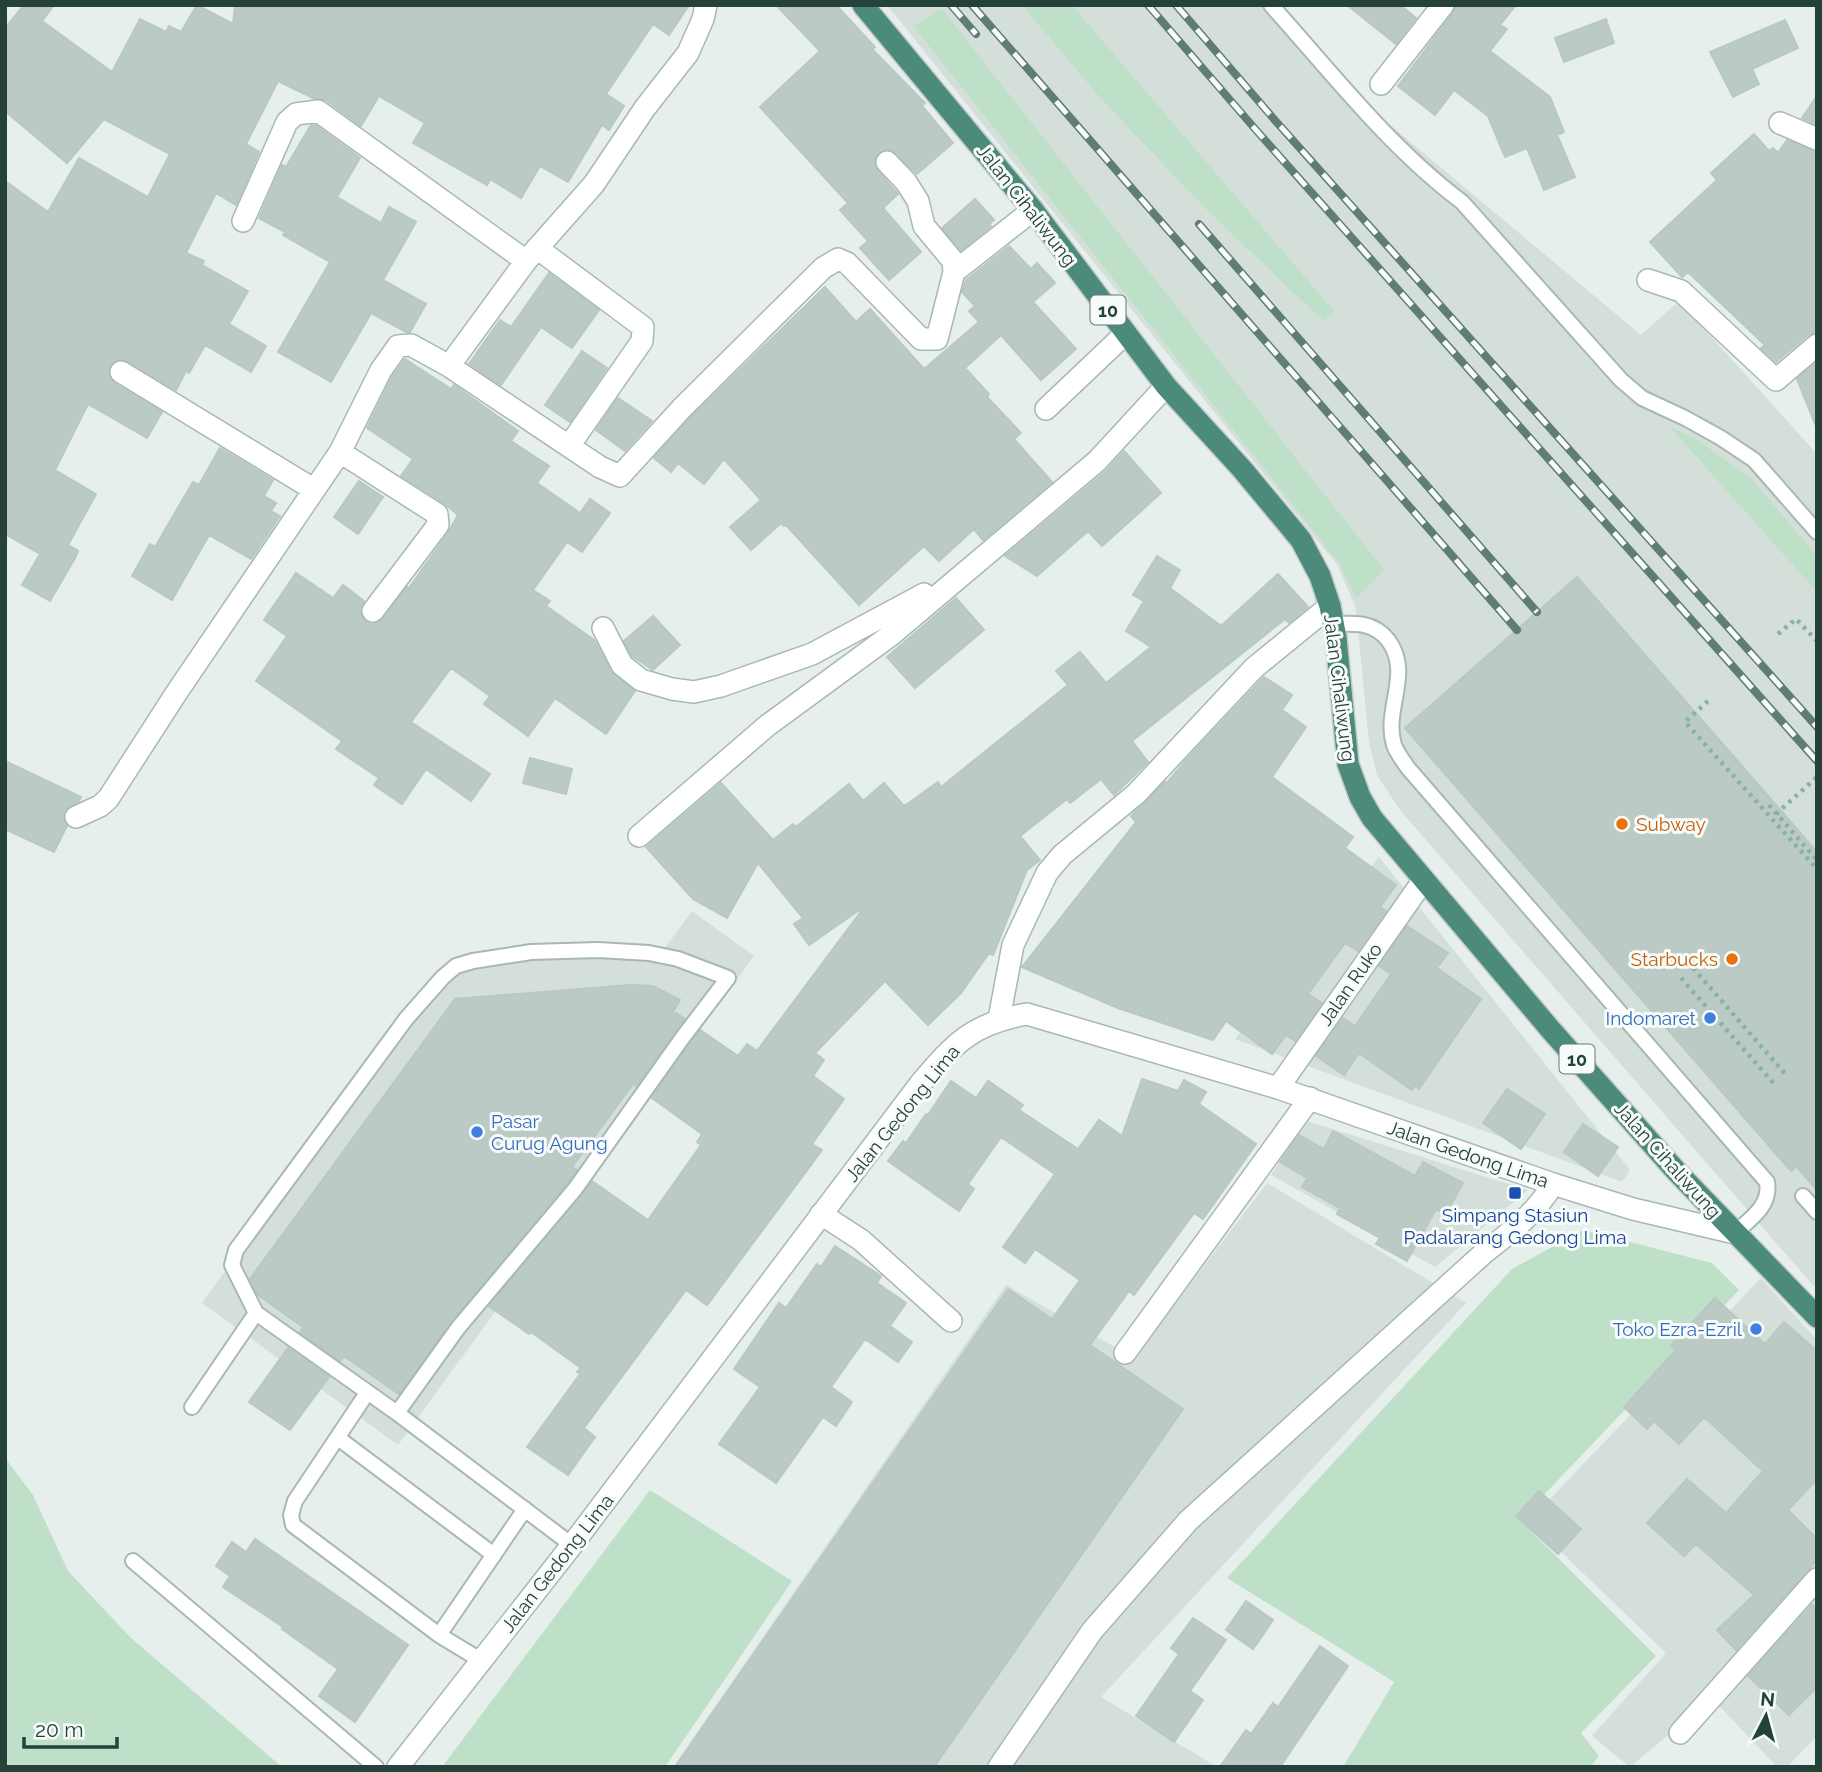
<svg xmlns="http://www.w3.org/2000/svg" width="1822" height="1772" viewBox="0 0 1822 1772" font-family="Raleway,sans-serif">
<rect width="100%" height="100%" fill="#e6efeb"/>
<path fill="#d4dfda" d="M887 5H1280L1384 120 1641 335 1679 301 1817 454V1290L1400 810 1377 775 1369 742 1356 609 1338 566Z
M1379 857 1630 1170 1622 1182 1235 1039Z
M692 911 754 956 398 1445 202 1303 452 960 665 948Z
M1307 1121 1528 1190 1435 1267 1271 1175Z
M1267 1183 1466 1303 1101 1697 1217 1767H673L1006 1285 1134 1358Z
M1761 1278 1817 1340V1736L1787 1767H1777L1712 1698 1630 1767 1592 1736 1666 1653 1529 1521Z"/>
<path fill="#bfe0c8" d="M1022 5H1072L1334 311 1323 321 1205 208 1102 100Z
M942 9 1384 570 1356 598 1341 566 1301 515 913 26Z
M1669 426 1696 439 1751 478 1817 556V592Z
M1583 1230 1712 1263 1739 1290 1520 1520 1656 1656 1581 1733 1599 1756 1590 1767H1343L1394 1682 1227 1578 1512 1269Z
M5 1458 33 1495 68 1571 131 1638 282 1767H5Z
M650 1490 792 1581 665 1767H442Z"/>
<path fill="#bbcac4" stroke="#b8c9c2" stroke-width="2" d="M24 5H54L42 21 112 72 140 19 166 32 169 26 181 32 197 5 233 24 235 5H689L669 35 653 24 606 94 624 106 609 130 602 125 568 182 540 166 521 198 490 179 487 185 413 143 425 123 379 96 361 126 326 100 313 98 278 81 246 144 259 152 236 205 216 193 186 253 204 261 202 265 248 291 229 324 266 346 251 372 205 345 189 373 186 371 176 390 127 361 115 360 110 365 108 372 114 383 162 412 147 438 88 404 55 470 96 494 68 545 78 551 75 558 50 601 22 585 40 554 5 534V181L48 212 79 158 148 197 170 154 104 119 67 163 5 111V28Z
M776 5H836L875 47 872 49 925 103 922 106 953 143 917 174 891 150 883 149 875 158 874 164 877 170 898 194 883 208 921 252 889 280 860 248 868 241 840 210 848 203 760 107 820 51Z
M1347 5H1400L1416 18 1396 44Z
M1456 5H1516L1500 25 1507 29 1490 51 1550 97 1564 132 1557 135 1575 177 1544 190 1527 148 1505 157 1488 116 1454 90 1435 115 1398 86 1453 13Z
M1606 19 1614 43 1564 62 1555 38Z
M1785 20 1798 48 1752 69 1759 84 1733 97 1710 52Z
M1817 96V125L1802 118Z
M311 125H315L360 158 337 197 381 223 389 207 416 222 383 280 426 304 410 332H406L371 313 331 382 278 352 330 262 283 235 285 232 259 218 282 165 286 167Z
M1754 134 1769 151 1773 148 1778 153 1787 140 1817 152V332L1808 335 1776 362 1761 348 1765 345 1688 272 1682 277 1650 242 1717 180 1711 173Z
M975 199 994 220 989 224 991 226 961 250 942 228Z
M1009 246 1031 269 1037 263 1055 283 1033 302 1076 349 1041 380 1001 335 965 368 989 394 987 397 1021 433 1014 439 1052 482 983 540 974 529 939 561 924 546 859 605 786 525 784 526 781 523 751 550 730 527 761 500 724 459 704 484 678 463 671 472 654 458 691 417 825 287 856 322 870 309 924 369 979 322 969 311 975 306 962 292 966 280Z
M549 273 599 310 572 348 541 327 501 385 469 364 500 320 511 327Z
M582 351 607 368 570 422 545 405Z
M405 359 451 389 454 385 518 431 511 441 549 466 537 483 580 513 590 499 610 513 582 552 567 542 533 590 550 601 546 606 594 640 611 671 635 691 606 734 555 698 528 736 484 704 490 696 451 668 411 722 490 774 471 801 426 769 402 804 374 785 379 778 336 749 342 741 256 681 287 636 264 620 296 573 333 598 343 585 364 601 360 610 365 621 371 624 377 623 383 619 407 587 409 588 448 533 458 515 444 503 401 476 413 459 367 428 392 377Z
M1817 362V424H1815L1797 379Z
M618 398 652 421 625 451 596 430Z
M220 448 273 480 264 496 276 503 271 511 280 516 251 559 209 535 172 600 132 576 150 544 155 547 193 482 199 485Z
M1124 451 1161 493 1102 546 1088 531 1037 576 1005 556 1106 471Z
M359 481 383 497 358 534 334 517Z
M1157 556 1180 570 1170 588 1221 626 1278 574 1308 607 1289 623 1285 619 1132 741 1148 762 1114 795 1101 779 1070 803 1067 799 1020 836 1040 860 1027 870 993 955 989 953 961 993 928 1025 885 981 815 1053 824 1060 813 1076 844 1099 812 1144 822 1150 707 1305 686 1290 584 1428 595 1437 568 1475 527 1447 580 1374 577 1372 581 1368 531 1332 529 1334 489 1306 592 1181 648 1220 701 1145 697 1142 702 1134 652 1098 700 1030 738 1056 747 1044 757 1051 865 906 809 945 794 924 803 918 758 863 727 918 693 899 646 847 721 783 773 840 793 824 796 827 849 784 863 801 884 783 903 805H906L938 782 941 787 1068 685 1056 671 1080 652 1106 683 1151 647 1126 631 1144 601 1133 595Z
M1577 577 1817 852V1190L1796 1166 1791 1171 1405 728Z
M956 598 984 630 915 688 887 657Z
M653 616 680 645 653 670 632 656 624 641Z
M1264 677 1292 695 1282 710 1306 727 1272 777 1353 837 1345 848 1396 885 1380 907 1386 911 1358 951 1345 943 1308 994 1322 1003 1295 1041 1286 1035 1272 1054 1226 1021 1213 1040 1118 1008 1022 967 1136 822 1131 816 1165 782 1166 784 1185 761Z
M530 758 572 769 566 794 523 783Z
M5 761 81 797 79 801 65 810 63 816 67 826 54 852 5 829Z
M1407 926 1448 953 1437 968 1481 999 1419 1089 1415 1085 1412 1090 1359 1053 1344 1075 1316 1056 1343 1018 1355 1026 1391 974 1379 966Z
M630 985 653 986 680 1000 670 1017 676 1013 685 1019 636 1086 633 1084 572 1167 577 1170 567 1183 451 1322 399 1394 344 1356 340 1361 300 1332 303 1327 257 1294 250 1279 455 999Z
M1142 1079 1178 1091 1184 1080 1206 1092 1199 1104 1256 1144 1203 1219 1194 1213 1134 1295 1129 1291 1090 1345 1183 1409 934 1767H675L1008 1289 1052 1319 1080 1280 1035 1249 1025 1263 1003 1247 1055 1174 1001 1137 968 1184 974 1189 959 1211 888 1161 903 1141 906 1143 926 1114 928 1115 951 1081 976 1098 988 1081 1023 1105 1019 1110 1078 1149 1099 1120 1122 1136Z
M1507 1089 1545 1114 1521 1149 1483 1123Z
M1583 1124 1618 1147 1598 1176 1564 1152Z
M1333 1131 1415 1176 1423 1162 1463 1183 1446 1214 1436 1209 1407 1261 1376 1244 1380 1238 1337 1214 1340 1208 1302 1187 1307 1178 1280 1162 1299 1135 1324 1149Z
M835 1246 881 1276 877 1283 906 1303 890 1326 912 1342 898 1362 865 1339 831 1387 852 1402 836 1426 823 1417 776 1483 719 1444 760 1387 734 1369 779 1303 786 1308 817 1264 821 1267Z
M1715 1298 1765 1344 1784 1322 1817 1351V1479L1788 1510 1817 1539V1560L1736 1650 1717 1630 1754 1595 1696 1544 1684 1556 1647 1523 1687 1479 1726 1513 1763 1471 1704 1417 1679 1444 1654 1421 1647 1429 1624 1407 1676 1350 1671 1346Z
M288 1348 329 1377 290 1430 249 1402Z
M1539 1491 1581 1529 1558 1554 1516 1516Z
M255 1539 408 1645 355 1722 319 1696 338 1669 282 1629 283 1627 223 1587 230 1576 216 1566 232 1542 246 1552Z
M1246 1601 1273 1620 1253 1649 1226 1630Z
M1812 1605 1817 1609V1687L1789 1715 1748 1676Z
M1193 1618 1226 1640 1190 1691 1203 1700 1174 1742 1136 1716 1179 1654 1171 1648Z
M1320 1646 1348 1666 1280 1767H1220L1246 1730 1251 1734 1273 1703 1278 1707Z"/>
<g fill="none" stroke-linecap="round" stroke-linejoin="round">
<g stroke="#a8b8b2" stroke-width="18">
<path id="service" d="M1271 5C1332 73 1389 147 1462 202L1621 380 1642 398 1685 418 1721 438 1754 460 1817 532
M1334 624C1355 623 1374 622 1388 640 1413 673 1383 709 1394 745 1397 753 1403 761 1408 768L1767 1182C1771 1206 1751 1218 1735 1233
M1803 1196 1817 1212
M367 1393 295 1501 291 1515 293 1525 439 1635 525 1509
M192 1407 256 1313
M397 1413 458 1328 575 1189 683 1037 728 978 678 959 649 953 598 950 531 952 473 961 456 966 443 977 406 1019 236 1250 232 1265 256 1313 397 1413 572 1545
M338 1438 494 1555
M133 1561 376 1767
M439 1635 482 1661"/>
</g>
<g stroke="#a8b8b2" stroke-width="24">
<path id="minor" d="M1381 84 1443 5
M1780 123 1817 139
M887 162 906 182 918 201 924 226 953 261 954 272
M243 221 287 122 296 114 318 111 526 261
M537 248 643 327 642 341 569 446
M1648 280 1681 291 1776 380 1817 345
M449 366 526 261 594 184 645 108 688 53 703 19 706 5
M121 372 313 489
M1046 409 1125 334
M340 452 437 514 438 525 373 611
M603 628 622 665 641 680 672 689 694 692 721 686 812 654 924 594
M76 817 100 806 108 799 177 692 340 452 381 370 398 346 411 345 449 366 600 467 620 476 682 408 823 268 838 259 847 263 921 339H937L954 272 1033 210
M639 836 768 725 891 635 1097 461 1166 386
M999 1019 1013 945 1047 873 1062 855 1136 794 1254 668 1330 606
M1278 1088 1423 881
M821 1214 861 1240 951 1321
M1125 1353 1310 1098
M1680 1733 1817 1579
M999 1767 1092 1631 1188 1521 1485 1252C1511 1232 1536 1213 1553 1184"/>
</g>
<g stroke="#a8b8b2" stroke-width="24">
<path id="tertiary" d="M398 1767 572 1545 920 1084C955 1043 971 1024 1027 1014L1278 1088 1553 1184 1633 1209 1735 1233"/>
</g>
<g stroke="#c2cac8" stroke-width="24">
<path id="trunk" d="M863 5 1033 210 1166 386 1242 469 1301 540 1320 576 1330 606 1336 638 1348 764 1360 797 1372 818 1550 1029 1677 1172 1817 1317"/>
</g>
<path stroke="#86b3a5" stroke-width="4.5" stroke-dasharray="3.5 5" stroke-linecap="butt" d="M1778 634 1796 619 1817 641
M1708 701 1685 722 1817 869
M1769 805 1817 860
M1776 814 1817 777
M1693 968 1787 1076
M1681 978 1776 1086"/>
<use href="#service" stroke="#fff" stroke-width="14"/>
<use href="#minor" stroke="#fff" stroke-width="21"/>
<use href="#tertiary" stroke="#fff" stroke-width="21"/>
<use href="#trunk" stroke="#4c8a7c" stroke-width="21"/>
<g stroke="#5f7d75" stroke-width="8">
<path id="rail" d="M951 5 976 34
M972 5 1517 630
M1148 5 1256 130 1817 761
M1176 5 1273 118 1817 727
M1199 224 1537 612"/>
</g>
<use href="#rail" stroke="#f7fbf9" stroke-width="5" stroke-dasharray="16" stroke-linecap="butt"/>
</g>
<g fill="#e8710a" stroke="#f7fbf9" stroke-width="2.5">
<circle cx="1622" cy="824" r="7"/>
<circle cx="1732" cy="959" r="7"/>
</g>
<g fill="#3f7fe0" stroke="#f7fbf9" stroke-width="2.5">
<circle cx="1710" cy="1018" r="7"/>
<circle cx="477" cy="1132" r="7"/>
<circle cx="1756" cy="1329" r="7"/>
</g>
<rect fill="#1a4fb4" stroke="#f7fbf9" stroke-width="2.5" x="1508" y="1186" width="14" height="14" rx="3.5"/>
<g text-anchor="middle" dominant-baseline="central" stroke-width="6" stroke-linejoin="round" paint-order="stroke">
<g fill="#f7fbf9" stroke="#637a73" stroke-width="2">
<rect x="1090.5" y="295.5" width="35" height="29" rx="5"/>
<rect x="1559.5" y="1044.5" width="35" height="29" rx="5"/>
</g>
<g font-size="18" font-weight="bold" fill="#24423a">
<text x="1108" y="310">10</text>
<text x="1577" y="1059">10</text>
</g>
<g font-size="19" fill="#24423a" stroke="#f7fbf9">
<text transform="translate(1027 205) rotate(52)">Jalan Cihaliwung</text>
<text transform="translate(1340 688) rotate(83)">Jalan Cihaliwung</text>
<text transform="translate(1350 984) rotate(-55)">Jalan Ruko</text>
<text transform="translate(902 1113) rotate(-51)">Jalan Gedong Lima</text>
<text transform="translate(1468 1154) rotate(19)">Jalan Gedong Lima</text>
<text transform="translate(1668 1160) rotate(48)">Jalan Cihaliwung</text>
<text transform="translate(557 1563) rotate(-52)">Jalan Gedong Lima</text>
</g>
<g font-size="19" fill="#c56008" stroke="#f7fbf9" text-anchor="start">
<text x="1636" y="824">Subway</text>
<text x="1718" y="959" text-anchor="end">Starbucks</text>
</g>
<g font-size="19" fill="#366cbe" stroke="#f7fbf9" text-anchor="end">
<text x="1696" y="1018">Indomaret</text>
<text x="491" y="1121" text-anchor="start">Pasar<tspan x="491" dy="22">Curug Agung</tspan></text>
<text x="1742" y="1329">Toko Ezra-Ezril</text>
</g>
<g font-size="19" fill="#164399" stroke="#f7fbf9">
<text x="1515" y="1215">Simpang Stasiun<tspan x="1515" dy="22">Padalarang Gedong Lima</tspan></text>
</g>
</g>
<rect width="1822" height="1772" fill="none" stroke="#24423a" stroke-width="14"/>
<g transform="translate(1766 1716) rotate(6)" stroke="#f7fbf9" stroke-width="5" paint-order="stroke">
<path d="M0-5L12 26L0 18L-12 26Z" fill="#24423a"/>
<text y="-10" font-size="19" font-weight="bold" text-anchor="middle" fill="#24423a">N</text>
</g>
<path d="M24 1737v10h93v-10" fill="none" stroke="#24423a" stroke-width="3.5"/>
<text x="35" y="1737" font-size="21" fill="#24423a" stroke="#f7fbf9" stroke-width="5" paint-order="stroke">20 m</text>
</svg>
